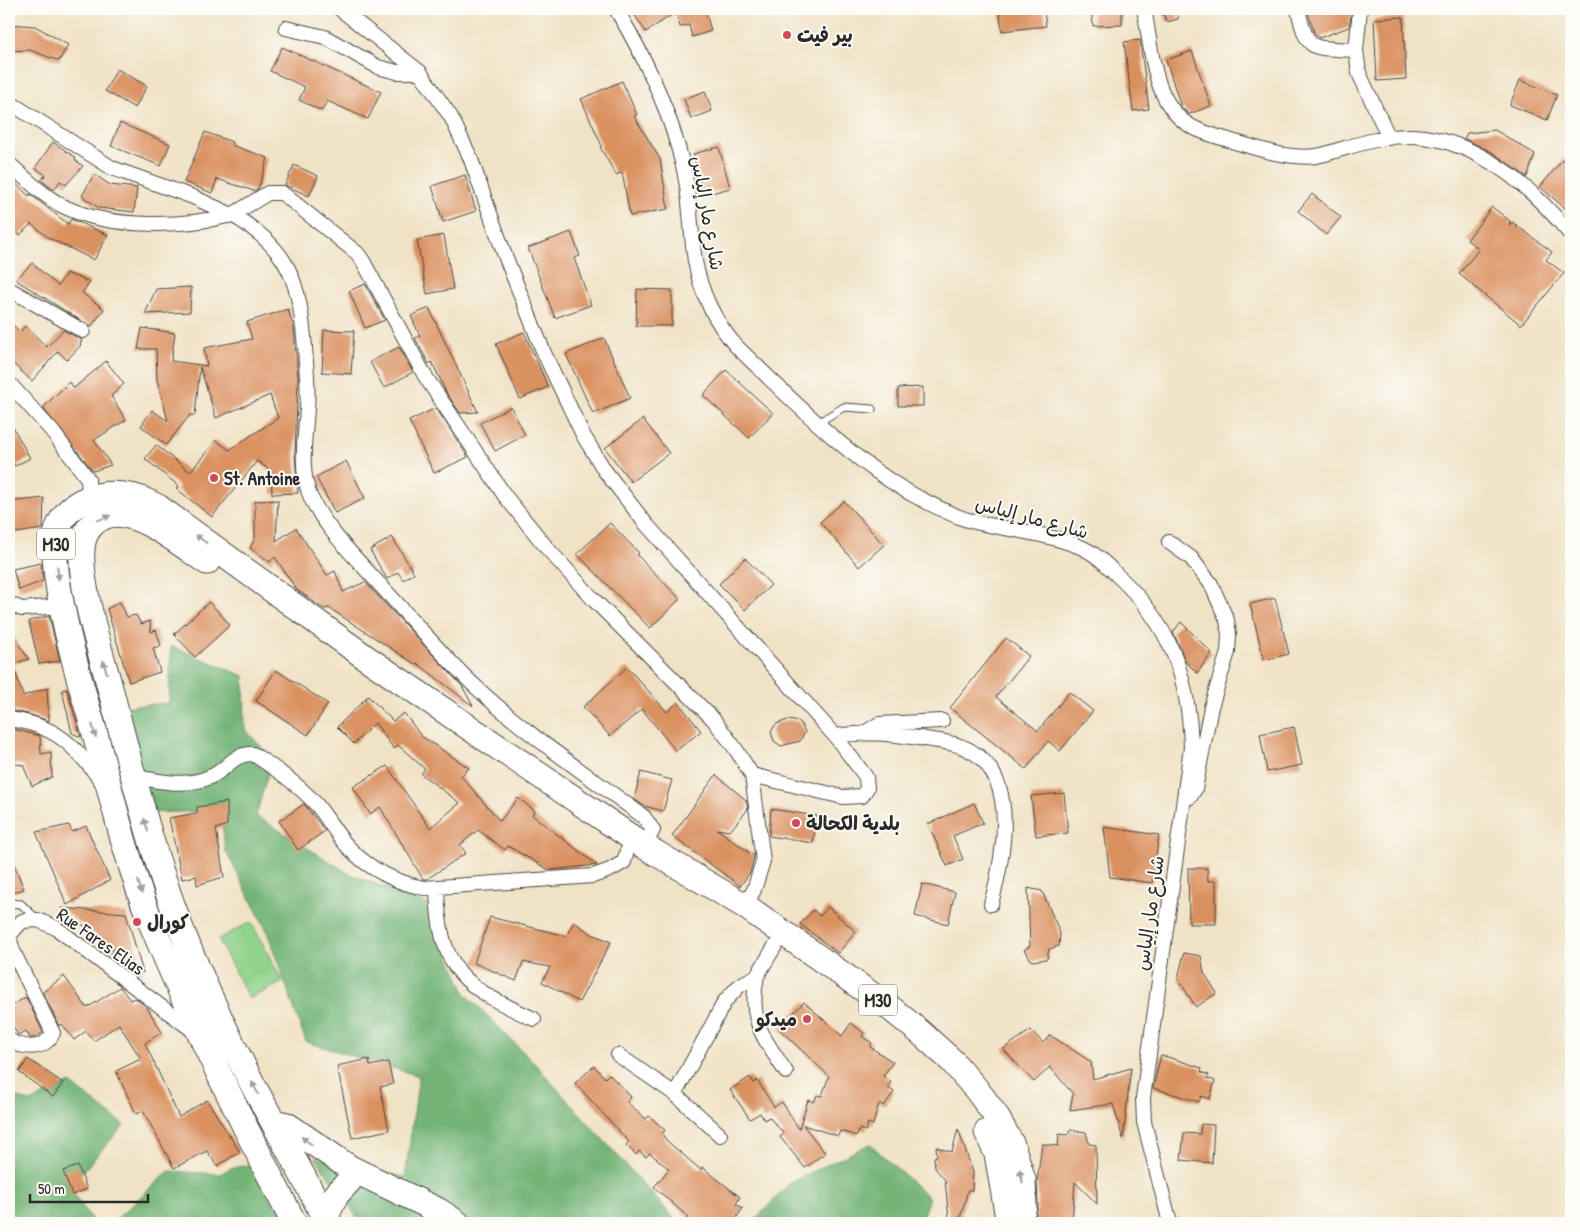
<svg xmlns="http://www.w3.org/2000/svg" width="1580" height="1232" viewBox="0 0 1580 1232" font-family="'Patrick Hand','Playpen Sans Arabic',sans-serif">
<rect width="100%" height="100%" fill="#fdfcf7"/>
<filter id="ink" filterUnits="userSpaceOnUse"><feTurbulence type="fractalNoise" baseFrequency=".02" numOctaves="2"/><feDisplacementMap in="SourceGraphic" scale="10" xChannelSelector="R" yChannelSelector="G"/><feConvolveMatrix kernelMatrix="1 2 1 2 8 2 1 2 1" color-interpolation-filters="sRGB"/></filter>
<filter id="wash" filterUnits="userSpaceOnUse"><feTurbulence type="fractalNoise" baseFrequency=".0096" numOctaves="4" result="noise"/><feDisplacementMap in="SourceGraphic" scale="20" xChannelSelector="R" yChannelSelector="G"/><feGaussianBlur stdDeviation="1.12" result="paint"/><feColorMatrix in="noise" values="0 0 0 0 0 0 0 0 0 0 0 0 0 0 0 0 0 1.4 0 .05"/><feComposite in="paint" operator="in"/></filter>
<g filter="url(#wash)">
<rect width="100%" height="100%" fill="#f0e2c5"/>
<path fill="#8fd28b" stroke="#5d7e5b" d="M251 922 283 982 249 999 218 939Z"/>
<path fill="#73b477" stroke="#4f7051" d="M171 646 244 676 245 729 272 759 256 816 348 873 429 905 465 993 535 1064 678 1223H361L315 1157 405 1177 419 1076 306 1042 266 929 225 850 221 811 142 813 111 708 169 703Z
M70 1083 124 1125 69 1187 94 1223H9V1094L30 1102Z
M870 1144 929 1198 920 1223H752L791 1182Z
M249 1165 301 1223H112L169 1171 220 1174 231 1168Z"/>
<g id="blocks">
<path fill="#da9161" d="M642 9H705L711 31 692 37 689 25 680 27 676 12 646 32 634 14Z
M999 9H1044L1046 26 1002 31Z
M1092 9H1122V25L1093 26Z
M1161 9H1178V19L1167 22Z
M1307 9H1348L1351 15 1349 27 1319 38 1314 32Z
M1403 17 1406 79 1377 81 1374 19Z
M9 24 35 26 68 45 59 61 30 50 9 51Z
M1140 40 1149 109 1133 111 1124 42Z
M282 47 381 92 368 119 327 101 322 111 299 100 305 87 270 71Z
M1192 51 1211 106 1189 114 1181 107 1166 60Z
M117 69 147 86 135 108 105 91Z
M1520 80 1557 95 1547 120 1510 105Z
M622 81 637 115 634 116 660 159 668 209 630 216 622 172 616 175 600 147 602 146 581 99Z
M705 91 712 111 691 119 684 99Z
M120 123 170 144 161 166 111 146Z
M1495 130 1535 154 1527 177 1492 152 1464 139 1467 133Z
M205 132 232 142 231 145 268 158 258 189 254 191 217 179 212 193 184 182Z
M53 142 76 158 75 160 83 166 66 185 60 181 54 190 41 180 46 175 35 168Z
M719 147 730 188 704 195 693 154Z
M1564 158 1571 164V213L1540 187Z
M294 165 318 176 309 196 285 185Z
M94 174 110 185 137 188 134 212 99 208 82 196Z
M465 175 476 211 443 222 432 186Z
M9 177 29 196 30 194 68 224 71 219 108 235 94 260 49 238 31 224 20 235 9 226Z
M1312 194 1341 217 1326 235 1298 211Z
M1492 207 1510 221 1509 225 1512 222 1552 252 1546 260 1564 273 1521 325 1459 274 1479 249 1467 240Z
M571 232 580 256 574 258 591 305 555 318 528 248Z
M444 235 453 289 427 294 417 240Z
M32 263 58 286 66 273 90 282 82 293 104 309 91 327 16 280Z
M365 284 385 320 365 328 349 291Z
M191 287 190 312 145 314 156 289Z
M637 289 672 290V326H636Z
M429 308 478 412 460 413 447 394 432 362 429 364 415 338 420 336 411 316Z
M288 309 294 329 298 378 295 454 298 493 272 494 271 471 257 461 212 517 177 489 179 486 145 459 156 445 190 472 216 440 229 450 278 418 270 395 216 418 200 367 195 415H190L166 445 141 426 152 410 168 421 157 379 156 349H138L142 328 175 333 171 361 207 366 204 348 252 339 247 322Z
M9 321 20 332 25 326 47 347 63 330 82 340 80 344 81 345 67 360 58 351 32 381 9 360Z
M324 330 354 331 351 374 322 372Z
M524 332 548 387 520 399 496 344Z
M604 338 630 398 593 414 566 354Z
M399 347 413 372 384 388 370 362Z
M106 361 124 384 111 396 126 420 94 440 111 465 93 471 43 408 69 382 74 388Z
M726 370 773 413 749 438 703 395Z
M923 387V406H898V388Z
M511 407 525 435 495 451 480 423Z
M436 408 468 457 434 473 409 421Z
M643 419 669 453 631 482 605 448Z
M9 420 30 458 15 466 9 458Z
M346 461 365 498 335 513 316 477Z
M44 498 43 529 9 534V502Z
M278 500 276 541 296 528 327 575 335 571 343 592 365 582 462 686 473 706 417 663 415 664 329 608 324 609 296 589 275 557 270 562 250 548 255 538V501Z
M844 501 884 545 859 567 820 522Z
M610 523 639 553 637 555 680 599 650 628 577 554Z
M392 537 414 573 403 580 398 572 387 579 370 550Z
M745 558 771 585 745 610 719 584Z
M41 563 43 581 19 590 13 569Z
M1275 598 1289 654 1264 660 1250 604Z
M120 602 127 617 136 615 141 624 150 621 151 632 156 630 161 646 153 648 160 672 129 682 107 609Z
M209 602 230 625 195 657 174 634Z
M49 616 60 661 39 664 29 621Z
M1181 622 1212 653 1197 673 1186 662 1173 632Z
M9 631 29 659 13 664 23 696 47 688 49 721 28 714 9 710Z
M1006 638 1029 656 996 697 1038 731 1069 692 1093 711 1060 751 1048 741 1026 769 950 708Z
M627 667 667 712 678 702 701 731 676 751 642 709 610 736 583 707Z
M276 670 328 704 308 735 256 701Z
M67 689 80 734 81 737 72 733 62 690Z
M368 696 393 721 404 713 421 736 469 768 461 776 500 821 518 798 535 811 532 815 597 865 549 870 508 846 505 850 478 830 460 845 466 853 427 879H423L380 807 370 814 353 787 387 766 430 828 460 803 421 774 425 769 398 745 394 749 375 723 354 744 337 727Z
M788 720 800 722 805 732 800 741 781 746 774 741 771 732 776 724Z
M1294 727 1302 765 1267 772 1260 734Z
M9 728 40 736 41 754 51 752 52 777 32 786 23 765 9 763Z
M641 772 672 780 663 811 644 806 634 799Z
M716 775 746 800 748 809 730 831 717 829 754 856 750 873 740 886 672 836Z
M1064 793 1068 833 1036 836 1031 796Z
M227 802V825L216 829 224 877 197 885 196 876 182 879 169 818 197 813V807Z
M974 803 983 823 953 836 963 859 947 866 928 824Z
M304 804 325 831 298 850 279 821Z
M771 809 817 816 813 843 769 836Z
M69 825 72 832 86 826 110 880 67 905 36 832Z
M1104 827 1159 835 1152 883 1110 877Z
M9 852 24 889 9 894Z
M1188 868H1207L1208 881H1216V924H1189Z
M922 884 955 892 948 924 915 916Z
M1028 888 1042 891 1060 933 1059 946 1049 949 1047 959 1032 961 1024 950 1030 946Z
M828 907 856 932 838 953 800 924 813 910 820 916Z
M61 908 126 913 143 973 94 934Z
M490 917 566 936 574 922 592 934 611 942 579 1002 542 982 550 967 523 962 516 981 474 963Z
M1184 953 1201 956 1204 973 1217 993 1196 1007 1178 979Z
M64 976 87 1008 120 987 130 1000 135 998 146 1006 162 1032 145 1043 179 1117 207 1100 240 1152 217 1166 207 1151 174 1168 143 1111 136 1114 116 1071 141 1059 119 1024 94 1041 86 1031 74 1040 62 1024 59 1026 43 992Z
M26 997 43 1032 36 1037 30 1038 26 1031 18 1035 9 1019V1007Z
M804 1002 842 1036 851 1023 864 1033 862 1036 872 1043 870 1047 893 1062 883 1076 891 1082 887 1087 894 1092 884 1106 879 1103 873 1125 868 1123 866 1131 859 1129 857 1136 840 1131 838 1136 803 1125 825 1153 805 1168 780 1137 784 1134 769 1117 764 1120 760 1113 750 1119 730 1090 750 1077 754 1083 757 1080 774 1107 782 1102 799 1129 808 1100 814 1102 817 1095 822 1096 829 1076 779 1029Z
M1031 1030 1043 1043 1050 1035 1091 1062 1093 1079 1131 1068 1123 1139 1113 1104 1070 1110 1073 1094 1050 1067 1034 1082 1003 1049Z
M1161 1055 1202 1068 1201 1072 1209 1075 1207 1078 1215 1081 1210 1099 1201 1096 1199 1102 1153 1088Z
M28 1059 63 1083 53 1097 19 1072Z
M369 1059 370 1066 388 1062 393 1084 380 1087 389 1130 352 1138 337 1066Z
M594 1066 605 1078 609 1074 631 1097 627 1102 646 1119 649 1116 665 1130 662 1134 667 1141 701 1170 702 1167 740 1197 736 1204 743 1208 733 1223H684L688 1217 654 1187 669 1169 650 1153 646 1157 639 1151 636 1155 626 1145 629 1142 575 1083Z
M1201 1124 1214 1125 1212 1163 1181 1160 1184 1133 1200 1134Z
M958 1129 973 1172 972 1190H968L959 1222 949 1219 945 1180 935 1168 934 1157 937 1156 936 1147 952 1152Z
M1070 1130 1086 1132 1089 1144 1096 1145 1097 1204 1075 1182 1072 1223H1033L1038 1206 1037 1182 1042 1144 1058 1146 1059 1134 1068 1135Z
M78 1166 87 1189 72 1195 63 1171Z"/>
</g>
</g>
<g filter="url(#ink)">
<use href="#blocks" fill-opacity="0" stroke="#494642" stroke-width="1"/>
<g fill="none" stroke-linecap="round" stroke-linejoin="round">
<g stroke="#494642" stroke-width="9">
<path id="lane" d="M823 427 824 419 844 407 872 409
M9 903 21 904 37 919"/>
</g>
<g stroke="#494642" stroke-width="16">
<path id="street" d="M340 9 420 72 451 117 470 157 504 253 544 353 583 435 605 471 646 524 835 736 866 777 867 788 862 796 843 797 752 775
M616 9C645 57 670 111 683 166 691 198 690 229 695 261 701 293 715 322 736 346 790 398 853 463 919 498 935 506 951 515 968 520 1004 530 1043 532 1078 546 1094 552 1105 563 1117 575 1170 624 1189 676 1191 747L1143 1098 1144 1122 1170 1223
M1144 9C1152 48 1152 105 1192 127 1208 135 1226 139 1242 144 1265 151 1292 159 1316 156 1325 155 1334 151 1342 149 1368 141 1396 133 1424 137 1484 145 1534 190 1571 235
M1298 9C1308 55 1312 47 1356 50
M1360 9 1356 50 1359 73 1389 138
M286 28 325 37 378 67 397 72H420
M9 102 112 168 193 197 232 215 268 193H282L357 253 363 261 425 376 505 496 547 548 594 600 713 719 735 748 752 775 763 861 754 890 745 906
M9 164C27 179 45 198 67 208 113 229 184 227 232 215 291 249 299 282 305 347 306 367 309 388 307 409 305 437 299 472 311 498 327 531 357 559 381 586 413 620 443 657 477 688 528 736 588 775 644 817L653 830 644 846
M9 289 83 331
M9 383 52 431 88 479 89 498
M1169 542 1191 558 1211 584 1227 620 1229 634 1228 652 1211 707 1195 789 1190 797
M9 604 22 609 62 606
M9 719C55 725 75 745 101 781
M866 732 879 724 942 721
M835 736C864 731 891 734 919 738 936 741 956 742 971 751 1020 779 1003 860 991 904
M132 776C157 781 185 788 210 777 227 770 233 753 253 754 275 768 298 784 316 804 328 818 337 836 350 849 369 869 397 883 424 888L593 876 610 870 624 862 627 851
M437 888C439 971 464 987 534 1019
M757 976C748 1020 763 1037 786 1072
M9 1040C24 1049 44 1051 53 1033L13 951 9 936 22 921 38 920 56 928 195 1032
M618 1055 675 1094 720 1135
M675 1094 725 1001 740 985 757 976 775 946"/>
</g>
<g stroke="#494642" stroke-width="27">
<path id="highway" d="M207 562C184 547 138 508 109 515 95 519 86 528 83 542 76 574 100 650 109 684 133 774 154 865 190 951 209 996 231 1043 254 1087 278 1132 305 1177 327 1223
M273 1122 287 1125 350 1168 439 1211 457 1223
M987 1132 997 1154 1007 1212 1011 1223
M325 1219 336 1195 349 1181
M294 1223C243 1124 192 1023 150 920 126 859 111 793 94 730 82 689 44 565 58 528 69 499 101 490 130 496 140 497 149 503 158 507L365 657 644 846 745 906 889 1007 921 1033 952 1061 977 1090 996 1116 1012 1145 1023 1180 1024 1206 1018 1223"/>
</g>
<use href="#lane" stroke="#fff" stroke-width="7"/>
<use href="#street" stroke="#fff" stroke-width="14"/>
<use href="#highway" stroke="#fff" stroke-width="25"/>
</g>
<defs><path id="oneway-solid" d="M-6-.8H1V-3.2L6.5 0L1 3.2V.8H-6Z" transform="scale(1.25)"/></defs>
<g fill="#a0a0a0">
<use href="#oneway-solid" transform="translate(104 518) rotate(-20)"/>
<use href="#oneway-solid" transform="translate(201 539) rotate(-144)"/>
<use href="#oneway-solid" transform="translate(58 573) rotate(83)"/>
<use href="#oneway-solid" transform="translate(105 667) rotate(-105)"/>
<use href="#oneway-solid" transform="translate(94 731) rotate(75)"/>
<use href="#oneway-solid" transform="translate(146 825) rotate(-106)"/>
<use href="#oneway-solid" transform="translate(140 887) rotate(73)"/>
<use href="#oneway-solid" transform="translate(255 1088) rotate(-118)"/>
<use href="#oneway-solid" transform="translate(307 1141) rotate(-143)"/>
<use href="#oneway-solid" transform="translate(1021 1176) rotate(-104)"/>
</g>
</g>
<g fill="#d1495b" stroke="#fdfcf7" stroke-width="2">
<circle cx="787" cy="35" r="5"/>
<circle cx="214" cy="478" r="5"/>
<circle cx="796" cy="823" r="5"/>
<circle cx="137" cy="922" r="5"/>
<circle cx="807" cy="1019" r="5"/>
</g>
<g text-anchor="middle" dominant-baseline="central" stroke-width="4" stroke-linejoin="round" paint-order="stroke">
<g fill="#fdfcf7" stroke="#6a6a68" stroke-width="1">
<rect x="37" y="528.5" width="38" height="31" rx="4"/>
<rect x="859" y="984.5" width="38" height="31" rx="4"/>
</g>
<g font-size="18" font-weight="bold" fill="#2b2b2b">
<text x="56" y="544">M30</text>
<text x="878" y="1000">M30</text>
</g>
<g font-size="19" font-weight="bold" fill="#2b2b2b" stroke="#fdfcf7" text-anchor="start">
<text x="797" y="35">بير فيت</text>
<text x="224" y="478">St. Antoine</text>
<text x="806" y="823">بلدية الكحالة</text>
<text x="147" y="922">كورال</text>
<text x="797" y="1019" text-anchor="end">ميدكو</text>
</g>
<g font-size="19" fill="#2b2b2b" stroke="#fdfcf7">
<text transform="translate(708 213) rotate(80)">شارع مار إلياس</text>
<text transform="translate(1032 517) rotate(15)">شارع مار إلياس</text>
<text transform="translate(1149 913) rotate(-82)">شارع مار إلياس</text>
<text transform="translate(101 941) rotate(35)">Rue Fares Elias</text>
</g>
</g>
<rect width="1580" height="1232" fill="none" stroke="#fdfcf7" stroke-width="30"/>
<path d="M30 1194v8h118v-8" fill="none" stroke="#2b2b2b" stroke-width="2.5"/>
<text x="38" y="1194" font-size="15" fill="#2b2b2b" stroke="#fdfcf7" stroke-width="4" paint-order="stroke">50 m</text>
</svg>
